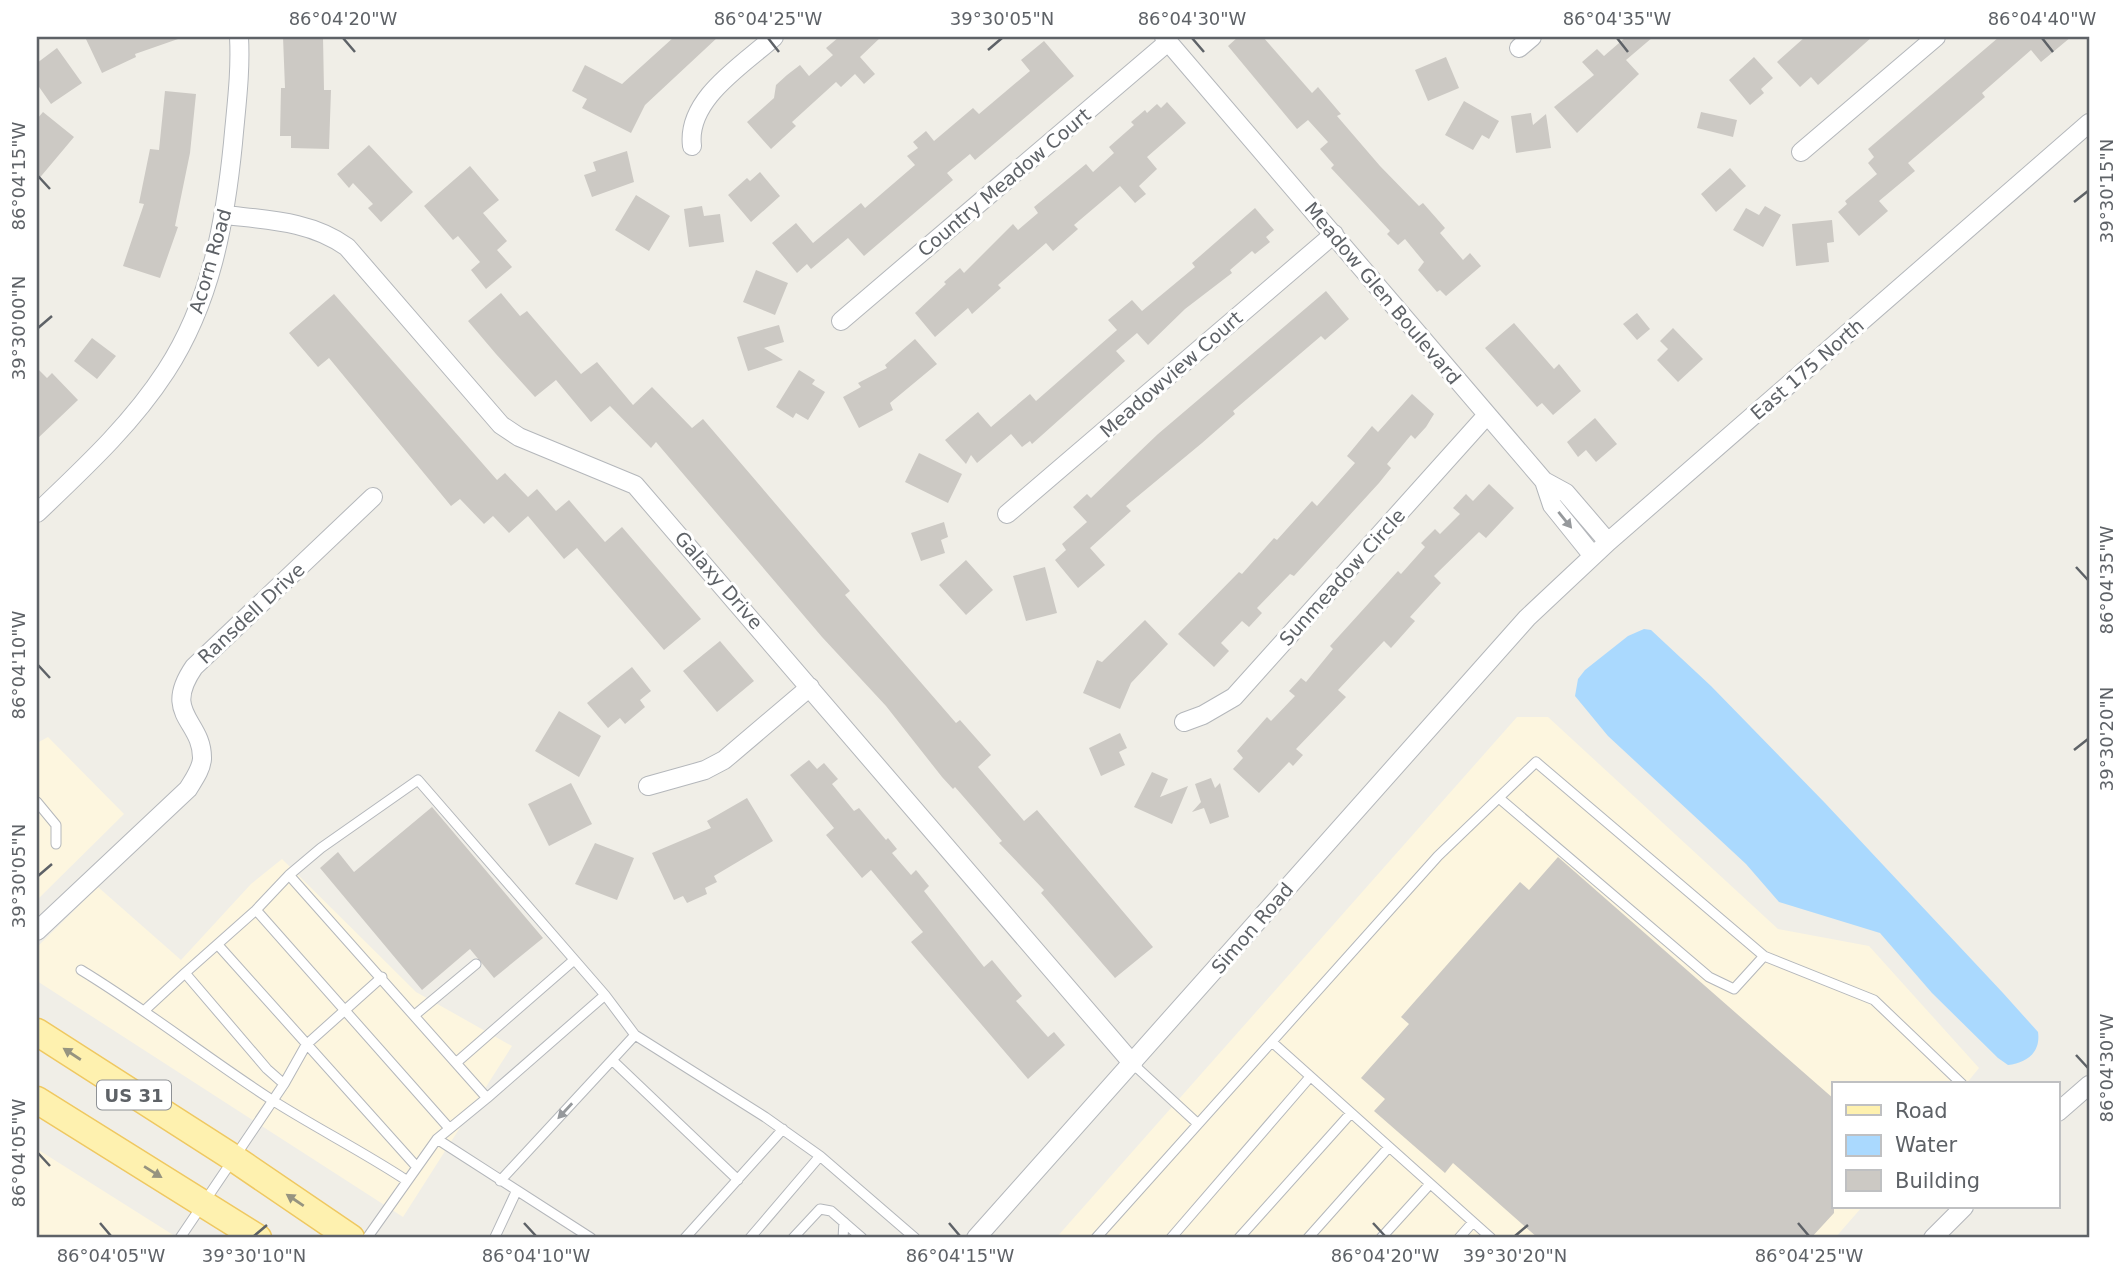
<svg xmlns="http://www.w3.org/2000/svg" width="2126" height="1275" viewBox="0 0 2126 1275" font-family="'DejaVu Sans',sans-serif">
<rect width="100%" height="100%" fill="#f0eee7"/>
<path fill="#fdf6df" d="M1517 717H1548L1778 929 1869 946 1979 1068 1966 1084H1834V1207H1862L1835 1238H1056Z
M48 737 124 814 37 900V743Z
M282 859 416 992 512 1046 403 1217 37 981V947L98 887 181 960 251 884Z
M37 1149 178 1238H37Z"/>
<path fill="#aad9fe" d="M1644 629 1651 630 1711 686 1825 803 2003 993 2038 1032C2041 1052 2027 1063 2008 1065L1998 1058 1932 993 1880 933 1779 902 1746 864 1608 736 1575 696 1578 679 1585 670 1628 636Z"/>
<path fill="#ccc9c4" d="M85 37H177L178 39 135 54 136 57 102 73Z
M283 37H323L324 90H331L329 149 291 148V136H280L281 88H285Z
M674 37H718L645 105 631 133 582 108 587 99 572 91 585 65 622 84Z
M839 37H881L860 57 875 74 864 84 855 74 841 87 836 82 792 122 796 126 771 149 747 122 774 98 776 85 787 75 800 65 809 76 833 55 826 48Z
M1238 37H1263L1312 93 1318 87 1341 114 1337 116 1380 166 1419 206 1423 203 1445 228 1440 233 1463 260 1470 253 1481 266 1446 296 1440 290 1437 292 1418 270 1424 262 1405 239 1398 245 1387 234 1390 231 1331 168 1334 165 1320 149 1328 142 1308 120 1297 129 1228 46Z
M1626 37H1653L1626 60 1639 74 1577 133 1554 107 1594 75 1582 62 1597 49 1604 56Z
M1805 37H1872L1818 85 1811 77 1800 87 1777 62Z
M1999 37H2071L2041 62 2031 50 1982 93 1985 97 1908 163 1915 171 1879 201 1888 211 1859 236 1838 212 1847 204 1845 201 1877 174 1868 163 1874 157 1868 149Z
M1044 41 1074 76 975 160 970 154 947 173 953 180 864 256 848 238 811 269 807 264 797 273 772 243 796 223 813 243 861 203 865 208 915 165 907 156 918 148 913 142 926 131 934 141 973 108 979 114 1030 71 1021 60Z
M57 48 82 83 51 104 37 84V63Z
M1446 57 1459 88 1428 101 1415 70Z
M1754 57 1773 78 1761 89 1764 93 1750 105 1729 80Z
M165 91 196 94 190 153 175 226 178 227 160 278 123 266 144 204 139 203 150 149 159 150Z
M1464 101 1499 121 1489 139 1482 135 1473 150 1445 135Z
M1167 102 1186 123 1147 157 1157 169 1139 186 1146 194 1135 203 1120 186 1074 225 1078 229 1053 251 1046 243 998 285 1001 288 972 314 968 308 935 337 915 313 946 284 944 282 960 268 964 273 1013 224 1018 230 1038 213 1034 207 1086 164 1093 172 1114 153 1109 147 1134 125 1131 122 1145 110 1147 113 1157 104 1161 108Z
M43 112 74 137 37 181V119Z
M1701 112 1737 120 1733 137 1697 128Z
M1531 113 1533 125 1546 114 1551 148 1516 153 1511 116Z
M369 145 413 192 381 222 368 208 373 204 353 183 349 188 337 174Z
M627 151 634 182 592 197 584 175 596 171 593 162Z
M470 166 499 200 483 213 507 241 497 250 512 267 486 289 471 270 480 262 458 236 453 240 424 206Z
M1730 168 1746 186 1716 212 1701 194Z
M760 172 780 196 751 222 728 195 747 178 750 181Z
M636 195 670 216 649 251 615 230Z
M702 206 704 216 720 214 724 242 689 247 684 209Z
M1765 206 1781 215 1763 247 1733 230 1746 208 1759 215Z
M1255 208 1274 230 1266 237 1270 242 1255 254 1252 251 1230 270 1232 273 1185 309 1148 345 1137 333 1116 351 1125 361 1032 444 1030 441 1022 447 1011 434 977 463 971 455 966 464 945 440 978 412 991 427 1030 394 1036 401 1117 330 1108 320 1132 300 1142 311 1195 267 1192 263Z
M1832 220 1834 242 1827 243 1829 262 1796 266 1792 224Z
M756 270 788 283 775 315 743 302Z
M1326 291 1349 319 1325 340 1321 336 1233 411 1235 414 1202 443 1126 506 1131 511 1090 548 1105 565 1078 588 1055 560 1066 550 1062 544 1087 522 1073 507 1087 494 1091 498 1158 434Z
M501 293 520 316 527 311 581 374 597 362 633 405 652 387 692 428 703 419 850 591 845 595 956 723 960 720 991 755 978 767 1024 821 1037 810 1153 947 1115 978 1041 893 1044 890 999 843 1002 841 955 787 953 789 942 777 886 706 822 637 656 442 651 448 610 406 591 422 556 380 535 397 496 354 468 321Z
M334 294 497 480 505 473 528 497 537 489 556 511 569 500 605 542 622 527 701 619 664 650 577 548 564 559 528 516 509 533 493 516 484 524 460 499 451 506 329 358 318 367 289 333Z
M1637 313 1650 329 1637 340 1623 324Z
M1514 323 1554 369 1559 364 1581 391 1553 415 1542 403 1537 407 1485 348Z
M779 325 784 342 764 348 783 360 748 371 737 337Z
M1673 328 1703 359 1678 382 1657 360 1668 349 1660 341Z
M92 338 116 356 97 379 74 361Z
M915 339 937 364 890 403 893 410 859 428 843 397 861 387 858 383 887 368 885 365Z
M37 368 47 378 52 373 78 400 37 439Z
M799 370 815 380 812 384 825 392 808 420 796 413 793 418 776 407Z
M1412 394 1434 414 1426 427 1415 439 1411 435 1387 464 1391 468 1379 483 1294 576 1290 574 1257 608 1262 613 1249 627 1242 621 1221 643 1229 651 1214 667 1178 634 1239 572 1242 574 1274 538 1277 540 1312 501 1317 506 1355 463 1347 456 1372 426 1378 432Z
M1595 418 1617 444 1596 462 1586 450 1578 457 1567 442Z
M919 453 962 474 948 503 905 482Z
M1489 484 1514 508 1486 538 1479 532 1434 576 1441 583 1410 617 1415 621 1391 648 1384 641 1338 690 1346 697 1296 749 1303 755 1293 766 1289 762 1259 793 1233 769 1243 758 1237 751 1267 717 1271 721 1295 696 1289 691 1301 678 1306 682 1333 649 1330 646 1398 571 1401 574 1425 547 1421 543 1435 529 1440 534 1460 514 1453 508 1466 494 1473 501Z
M944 522 948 537 941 540 945 553 921 561 911 533Z
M966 560 993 590 966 615 939 585Z
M1045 567 1057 613 1026 621 1013 576Z
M1145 620 1168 644 1131 683 1120 709 1083 693 1097 660 1102 662Z
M720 641 754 681 717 712 683 671Z
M632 667 651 691 640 700 645 707 625 724 620 718 608 728 587 703Z
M559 711 601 736 579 777 535 751Z
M1120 733 1127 748 1119 752 1125 765 1101 776 1089 748Z
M809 760 817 769 824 763 838 779 832 784 854 811 859 808 886 840 888 838 897 849 892 853 911 875 916 870 929 886 924 891 984 967 992 960 1022 996 1016 1001 1048 1037 1054 1032 1065 1045 1028 1079 911 942 923 932 871 870 862 878 826 835 834 828 790 775Z
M1152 772 1168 779 1160 797 1188 786 1172 824 1134 807Z
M1211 778 1215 788 1220 783 1229 817 1210 824 1204 808 1192 812 1201 802 1195 784Z
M571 783 592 824 549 846 528 804Z
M747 798 773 841 714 876 717 882 705 888 707 894 687 903 683 896 674 900 652 853 711 828 707 821Z
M432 807 543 938 494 978 470 949 422 990 320 868 338 852 354 872Z
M595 843 634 858 617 900 575 884Z
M1558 857 1834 1099V1213L1811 1238H1538L1453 1163 1445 1173 1374 1111 1385 1099 1361 1078 1409 1024 1401 1017 1520 882 1529 890Z"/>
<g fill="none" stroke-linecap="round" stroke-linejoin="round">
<g stroke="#b4b7bb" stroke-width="11">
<path id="lane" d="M1499 798 1709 977 1734 989 1764 956
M37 802 56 825V844
M289 875 321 848 418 780 605 995
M256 910 449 1128
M218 945 416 1166
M81 970C147 1010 207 1058 272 1100 316 1128 362 1151 406 1180
M145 1010 185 973
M416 1014 476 964
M635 1035 612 1060 738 1180
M1272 1042 1491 1238
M457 1062 574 960
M1133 1064 1197 1123
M284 1084 306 1045 382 977
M487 1098 605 995 635 1035 765 1117 820 1156
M437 1139 591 1238
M500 1181 612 1060
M180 1238 284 1084 267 1069 185 973 256 910 289 875 487 1098 437 1139 367 1238
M497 1238 495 1237 516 1192
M685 1238 783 1129
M750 1238 820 1156 915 1238
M793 1238 820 1209 831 1211 862 1238
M843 1238 844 1222
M1096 1238 1438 856 1536 762 1764 956 1874 1000 1962 1084
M1171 1238 1310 1077
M1239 1238 1351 1113
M1308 1238 1389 1147
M1381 1238 1430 1184
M1459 1238 1473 1222"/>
</g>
<g stroke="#b4b7bb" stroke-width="20">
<path id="street" d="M1164 37 1544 481 1566 493 1608 542
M1519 48 1532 37
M692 146C686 99 743 65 774 37
M1801 152 1936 37
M225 215C268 220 311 221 347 247L501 425 519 437 635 485 1133 1064
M841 321 1168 42
M1544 481 1552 505 1593 556
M37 513C83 469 131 425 166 371 211 302 225 223 233 143 236 108 241 73 239 37
M1007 514 1334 234
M1184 722 1203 715 1234 697 1487 415
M648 786 705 770 724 760 810 687
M37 931 188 789C194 779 201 770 202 759 203 720 161 715 194 667L373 497
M2058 1112 2089 1085
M976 1238 1527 618 1608 542 2089 123
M1933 1238 1964 1207"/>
</g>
<g stroke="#efc861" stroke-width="29">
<path id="primary" d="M37 1032 232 1157 351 1238
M37 1100 258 1238"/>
</g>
<use href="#lane" stroke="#fff" stroke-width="9"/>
<use href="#street" stroke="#fff" stroke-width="18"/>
<use href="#primary" stroke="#fef1af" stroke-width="26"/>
</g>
<defs><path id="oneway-solid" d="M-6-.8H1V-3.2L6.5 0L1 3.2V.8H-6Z" transform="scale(1.75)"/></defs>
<g fill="#96999c">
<use href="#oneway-solid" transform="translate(1565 520) rotate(51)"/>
<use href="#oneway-solid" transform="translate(565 1111) rotate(133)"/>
</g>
<g fill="#969480">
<use href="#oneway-solid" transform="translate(72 1054) rotate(-147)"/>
<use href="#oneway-solid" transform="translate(153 1172) rotate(32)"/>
<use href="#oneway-solid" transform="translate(295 1200) rotate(-146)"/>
</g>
<path fill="none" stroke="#5e6267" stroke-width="2.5" d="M343 38 355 52M768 38 779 52M1192 38 1204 52M1617 38 1628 52M2042 38 2053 52M988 50 1002 38M38 176 50 189M2074 202 2088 191M38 328 52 316M2076 567 2088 580M38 665 50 678M2074 750 2088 739M38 876 52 864M2076 1055 2088 1068M38 1153 50 1166M100 1223 111 1236M524 1223 536 1236M949 1223 960 1236M1373 1223 1385 1236M1798 1223 1809 1236M254 1236 267 1225M1515 1236 1528 1225"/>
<g text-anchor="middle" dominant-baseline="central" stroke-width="6" stroke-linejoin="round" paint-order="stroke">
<rect fill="#fff" stroke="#8e9195" stroke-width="2" x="97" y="1080.5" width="74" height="29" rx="5"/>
<g font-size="18" font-weight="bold" fill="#5e6267">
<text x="134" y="1095">US 31</text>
</g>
<g font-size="19" fill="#5e6267" stroke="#fff">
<text transform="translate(1004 182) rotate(-40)">Country Meadow Court</text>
<text transform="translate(210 261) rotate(-74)">Acorn Road</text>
<text transform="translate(1383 293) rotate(50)">Meadow Glen Boulevard</text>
<text transform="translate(1807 369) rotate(-41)">East 175 North</text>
<text transform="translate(1171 374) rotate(-41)">Meadowview Court</text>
<text transform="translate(1342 577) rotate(-48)">Sunmeadow Circle</text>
<text transform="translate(719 580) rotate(49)">Galaxy Drive</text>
<text transform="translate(251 613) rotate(-43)">Ransdell Drive</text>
<text transform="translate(1252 928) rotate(-49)">Simon Road</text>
</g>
</g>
<rect width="2126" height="1275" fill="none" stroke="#ffffff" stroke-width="77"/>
<rect x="1832" y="1082" width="228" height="126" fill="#ffffff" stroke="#bfc0c2" stroke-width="2"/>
<rect x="1846" y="1105" width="35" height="10" fill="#fef1af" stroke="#bfc0c2" stroke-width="2"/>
<text x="1895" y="1118" font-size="21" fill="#5e6267">Road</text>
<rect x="1846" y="1135" width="35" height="21" fill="#aad9fe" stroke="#bfc0c2" stroke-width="2"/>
<text x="1895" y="1152" font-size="21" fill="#5e6267">Water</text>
<rect x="1846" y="1170" width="35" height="21" fill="#ccc9c4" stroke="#bfc0c2" stroke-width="2"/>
<text x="1895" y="1188" font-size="21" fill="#5e6267">Building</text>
<rect x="38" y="38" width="2050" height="1198" fill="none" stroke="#5e6267" stroke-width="2.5"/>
<g font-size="18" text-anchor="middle" fill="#5e6267">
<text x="343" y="25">86°04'20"W</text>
<text x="768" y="25">86°04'25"W</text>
<text x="1002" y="25">39°30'05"N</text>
<text x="1192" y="25">86°04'30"W</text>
<text x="1617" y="25">86°04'35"W</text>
<text x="2042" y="25">86°04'40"W</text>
<text transform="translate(19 176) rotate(-90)" y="6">86°04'15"W</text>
<text transform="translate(2107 191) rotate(-90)" y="6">39°30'15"N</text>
<text transform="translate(19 328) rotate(-90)" y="6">39°30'00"N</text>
<text transform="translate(2107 580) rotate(-90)" y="6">86°04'35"W</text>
<text transform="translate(19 665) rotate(-90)" y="6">86°04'10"W</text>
<text transform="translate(2107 739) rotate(-90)" y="6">39°30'20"N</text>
<text transform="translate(19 876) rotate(-90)" y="6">39°30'05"N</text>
<text transform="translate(2107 1068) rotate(-90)" y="6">86°04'30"W</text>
<text transform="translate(19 1153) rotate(-90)" y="6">86°04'05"W</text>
<text x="111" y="1262">86°04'05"W</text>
<text x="254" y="1262">39°30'10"N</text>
<text x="536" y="1262">86°04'10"W</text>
<text x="960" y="1262">86°04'15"W</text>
<text x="1385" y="1262">86°04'20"W</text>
<text x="1515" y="1262">39°30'20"N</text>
<text x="1809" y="1262">86°04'25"W</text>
</g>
</svg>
